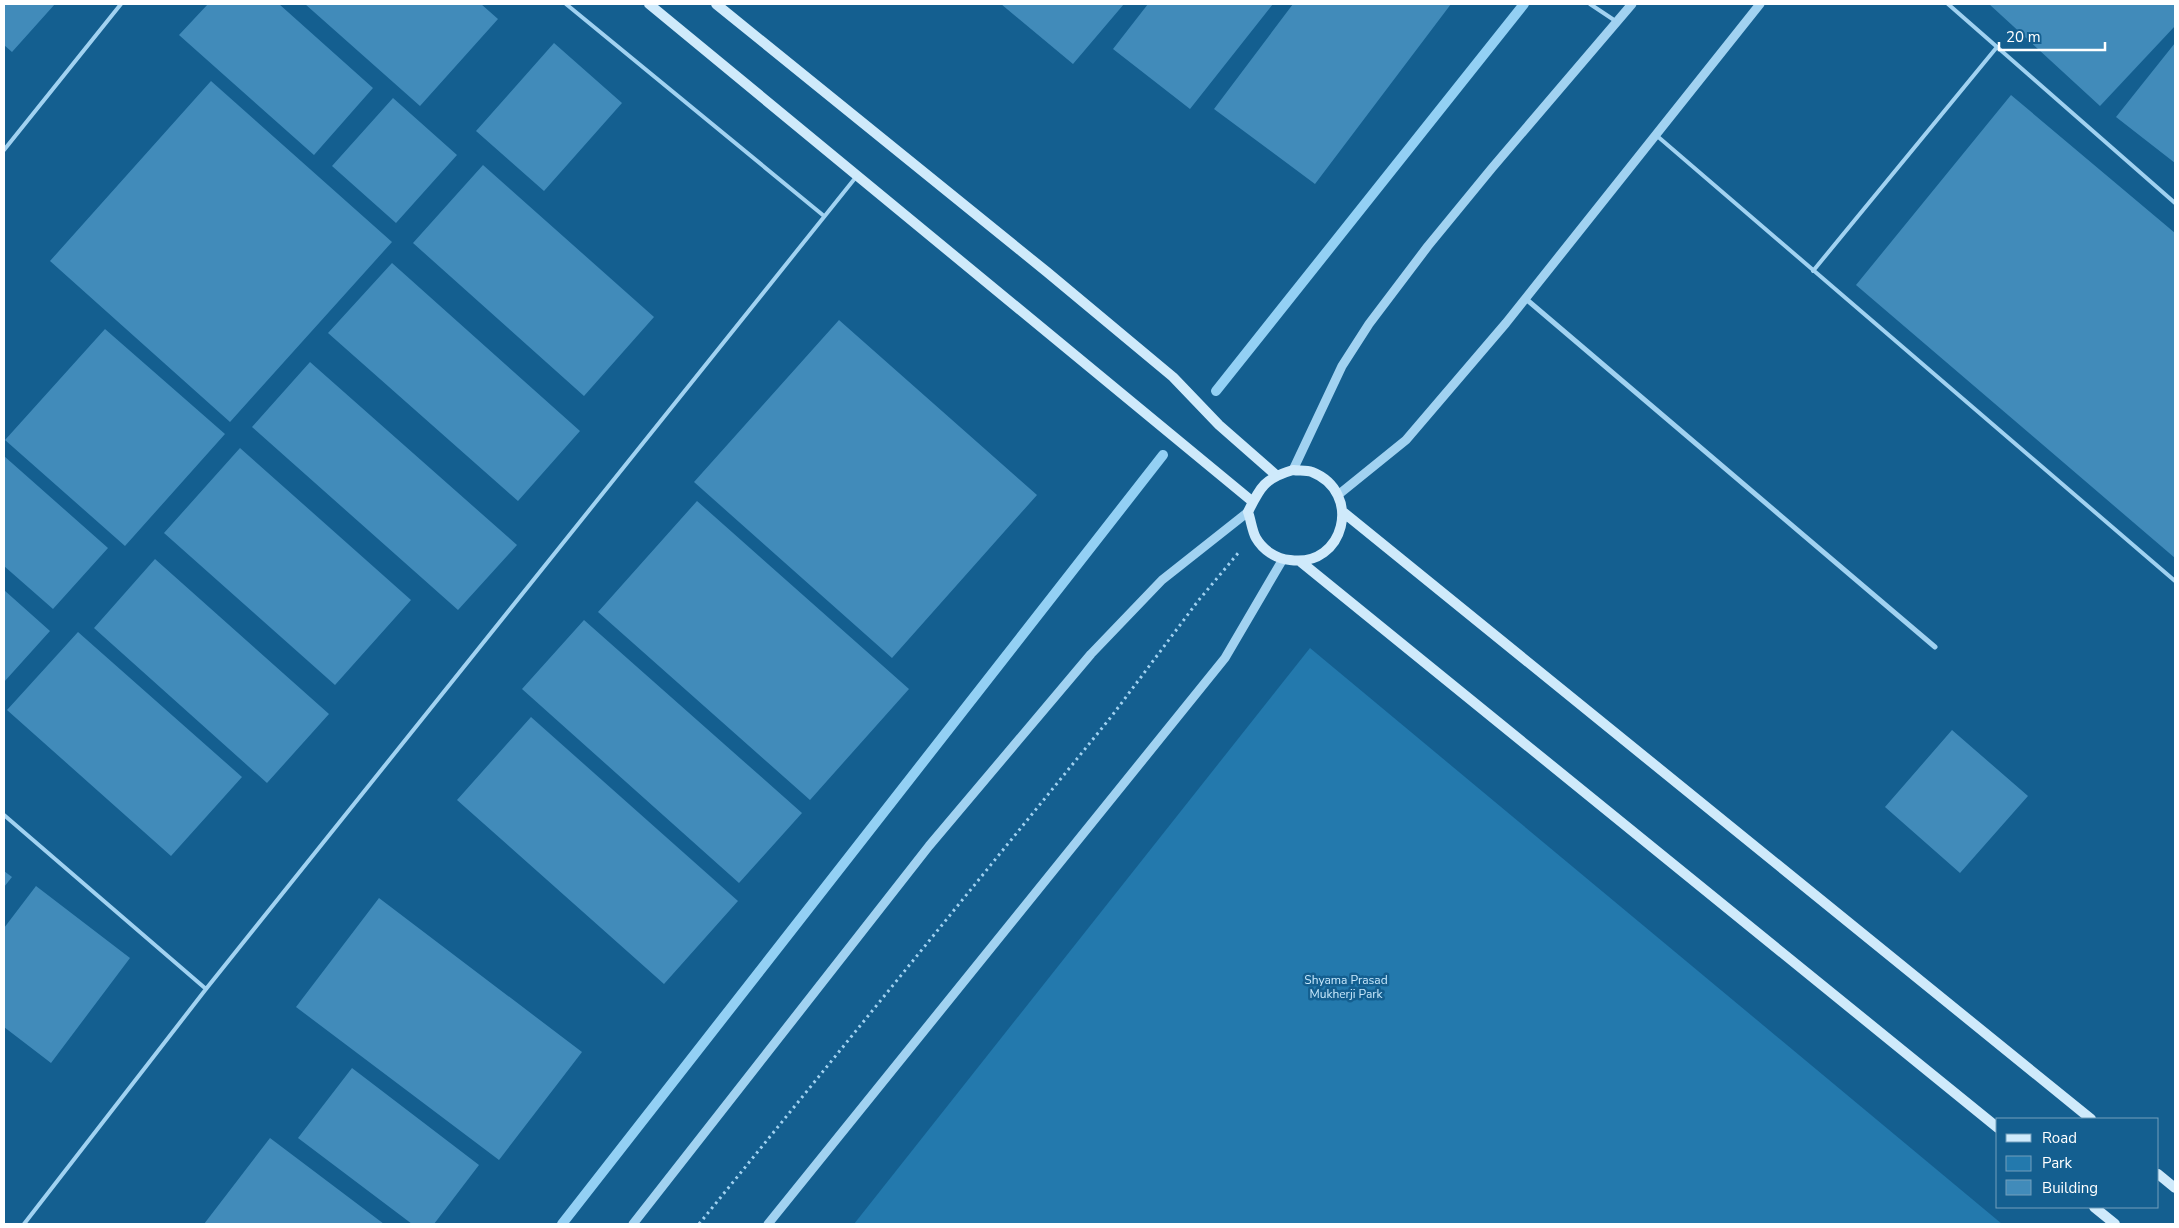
<svg xmlns="http://www.w3.org/2000/svg" width="2179" height="1228" viewBox="0 0 2179 1228" font-family="'Nunito Sans',sans-serif">
<rect width="100%" height="100%" fill="#145f90"/>
<path fill="#2379ad" d="M1310 648 2002 1224H854Z"/>
<g fill="none" stroke-linecap="round" stroke-linejoin="round">
<path stroke="#93d0f4" stroke-width="10" d="M1216 391 1524 4
M562 1224 1163 455"/>
</g>
<path fill="#418bba" d="M4 4H55L12 52 4 45Z
M208 4H279L373 88 314 155 179 35Z
M305 4H481L498 19 420 106Z
M1001 4H1124L1073 64Z
M1148 4H1273L1190 109 1113 49Z
M1293 4H1451L1315 184 1214 109Z
M1989 4H2175V26L2100 106Z
M554 43 622 103 544 191 476 131Z
M2175 43V163L2116 117Z
M211 81 392 242 230 422 50 261Z
M2011 95 2175 233V558L1856 285Z
M393 98 457 155 396 223 332 166Z
M483 165 654 317 584 396 413 243Z
M392 263 580 431 518 501 328 333Z
M839 320 1037 495 892 658 694 482Z
M105 329 225 434 125 546 5 440Z
M310 362 517 545 458 610 252 427Z
M240 448 411 600 335 685 164 533Z
M4 456 108 548 53 609 4 566Z
M697 501 909 689 810 800 598 612Z
M155 559 329 714 267 783 94 628Z
M4 590 50 631 4 682Z
M584 620 802 813 739 883 522 689Z
M78 632 242 777 171 856 7 710Z
M531 717 738 901 664 984 457 800Z
M1952 730 2028 796 1960 873 1885 807Z
M4 871 12 877 4 887Z
M36 886 130 958 51 1063 4 1027V928Z
M379 898 582 1052 499 1160 296 1007Z
M352 1068 479 1165 434 1224H412L298 1138Z
M270 1138 384 1224H204Z"/>
<g fill="none" stroke-linecap="round" stroke-linejoin="round">
<path stroke="#a1d2f1" stroke-width="3" stroke-dasharray="2.5 4" stroke-linecap="butt" d="M699 1224 1111 717 1198 601 1239 552"/>
<path stroke="#a1d2f1" stroke-width="4" d="M566 4 824 216
M1590 4 1617 22
M1948 4 2175 203
M1656 135 2175 581
M4 150 121 4
M1813 271 1997 47
M4 815 206 989
M24 1224 206 989 856 177"/>
<path stroke="#a1d2f1" stroke-width="5" d="M1526 299 1935 647"/>
<path stroke="#a1d2f1" stroke-width="9" d="M1293 470 1342 366 1369 324 1428 246 1492 168 1632 4
M1338 495 1406 440 1506 323 1760 4
M633 1224 929 846 1091 654 1162 580 1248 512
M768 1224 1225 658 1283 559"/>
<path stroke="#cfeafb" stroke-width="10" d="M649 4 1253 502
M716 4 1047 272 1173 377 1219 425 1276 475
M1293 470C1299 471 1306 470 1312 472 1363 492 1345 568 1290 560 1276 559 1263 550 1256 538 1252 531 1251 520 1248 512 1260 487 1265 478 1293 470Z
M1343 512 2091 1119
M1301 562 1998 1128
M2158 1174 2175 1188
M2094 1207 2115 1224"/>
</g>
<g text-anchor="middle" dominant-baseline="central" stroke-width="5" stroke-linejoin="round" paint-order="stroke">
<g font-size="12" fill="#c7e8fc" stroke="#145f90">
<text x="1346" y="980">Shyama Prasad<tspan x="1346" dy="14">Mukherji Park</tspan></text>
</g>
</g>
<rect width="2179" height="1228" fill="none" stroke="#ffffff" stroke-width="10"/>
<rect x="1996" y="1118" width="162" height="90" fill="#145f90" stroke="#729fbc"/>
<rect x="2006" y="1134" width="25" height="8" fill="#cfeafb" stroke="#729fbc"/>
<text x="2042" y="1143" font-size="15" fill="#ffffff">Road</text>
<rect x="2006" y="1156" width="25" height="15" fill="#2379ad" stroke="#729fbc"/>
<text x="2042" y="1168" font-size="15" fill="#ffffff">Park</text>
<rect x="2006" y="1180" width="25" height="15" fill="#418bba" stroke="#729fbc"/>
<text x="2042" y="1193" font-size="15" fill="#ffffff">Building</text>
<path d="M1999 42v8h106v-8" fill="none" stroke="#ffffff" stroke-width="2.5"/>
<text x="2006" y="42" font-size="15" fill="#ffffff" stroke="#145f90" stroke-width="4" paint-order="stroke">20 m</text>
</svg>
